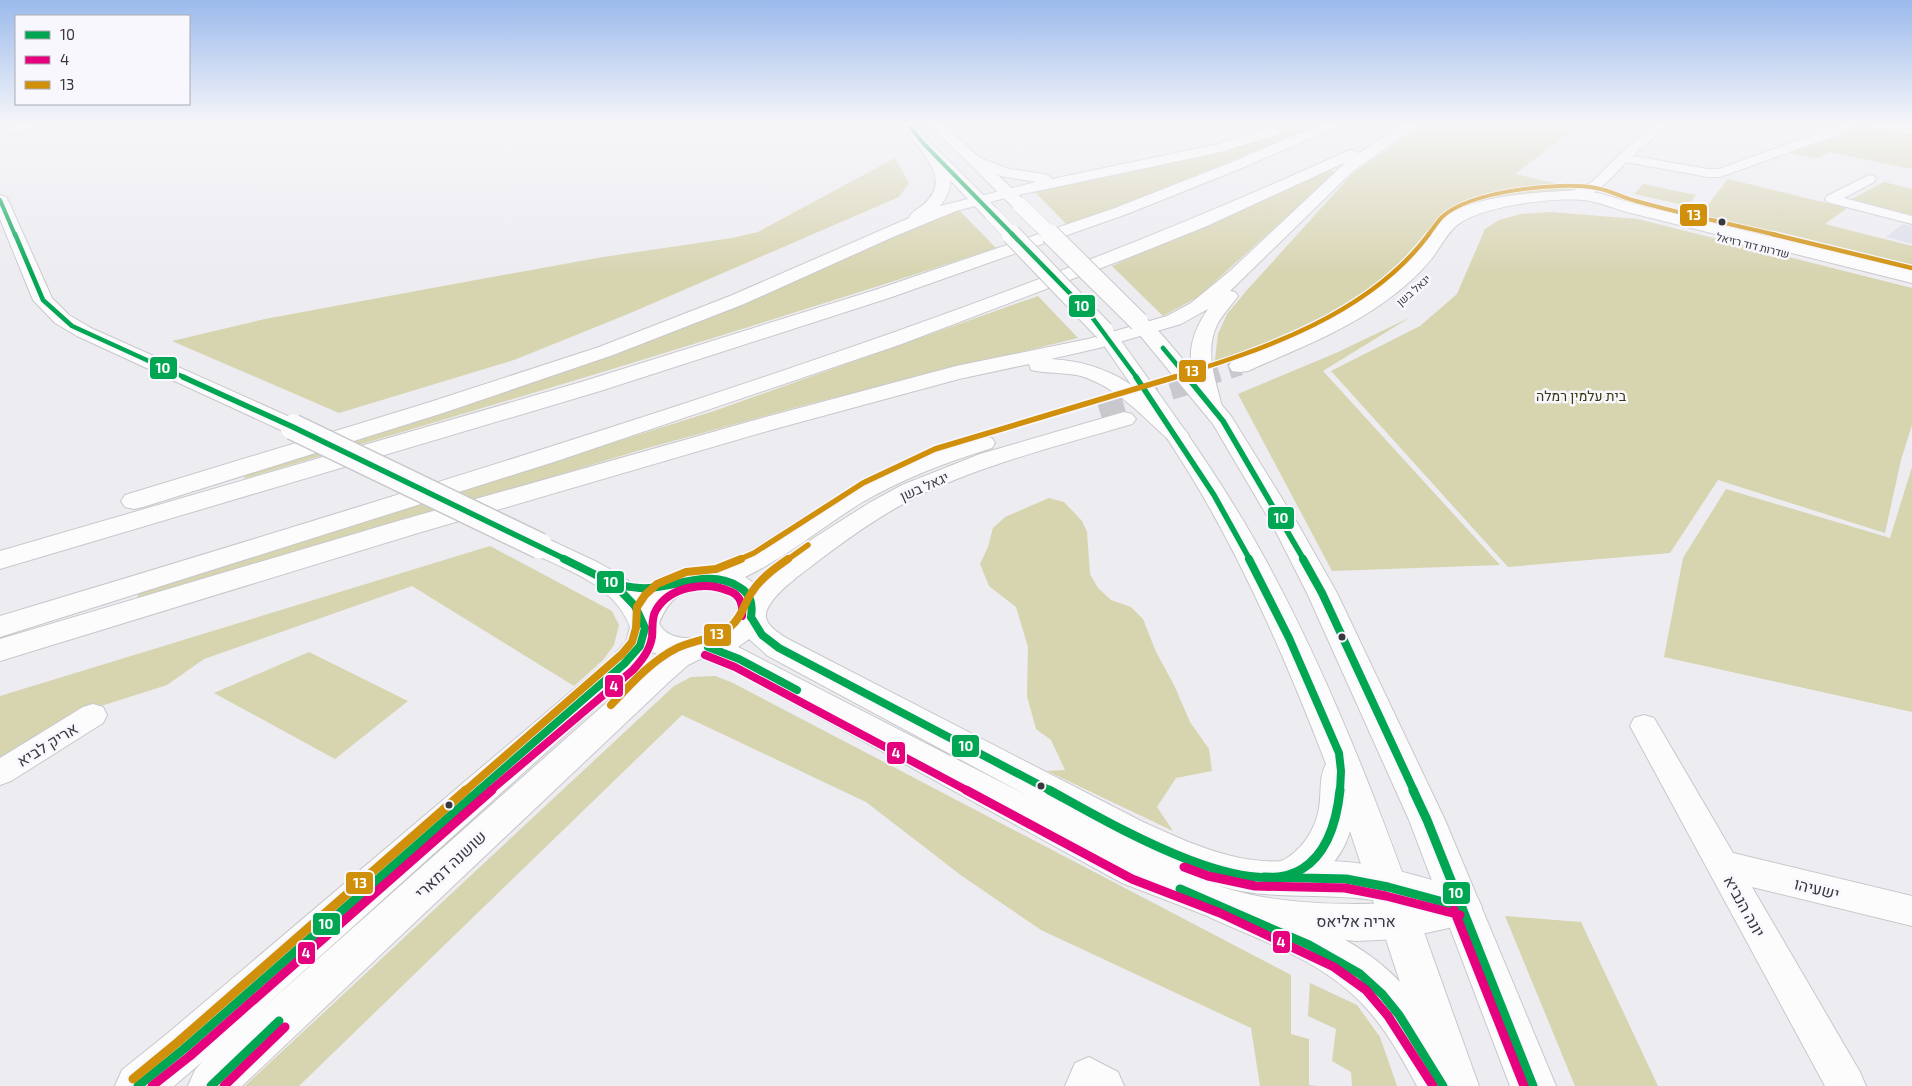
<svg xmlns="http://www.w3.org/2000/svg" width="1912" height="1086" viewBox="0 0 1912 1086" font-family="'Exo 2',Heebo,sans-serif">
<rect width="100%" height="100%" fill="#ececf1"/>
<path fill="#dedeea" d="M1903 224 1912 226V244L1886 237Z"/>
<path fill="#d7d4b0" d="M1304 123H1322L1264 148 1068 226 1034 191 1227 150 1251 144Z
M1427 123H1582L1515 174 1576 188 1567 192 1451 215C1441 222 1434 229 1427 239 1423 246 1420 254 1415 259 1361 309 1283 345 1214 368L1218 334 1227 314 1247 290 1354 172Z
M1868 125 1912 132V169L1829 152 1816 159 1791 153Z
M895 158 909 183 899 197 628 314 514 360 339 413 172 341 265 319 454 284 603 257 732 238 758 232Z
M1324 171H1337L1198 297 1163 316 1112 266Z
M1728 179 1847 208 1825 224 1912 246V271L1697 219Z
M1884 182 1912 189V215L1850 200Z
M1643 184 1696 195 1688 206 1634 194Z
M959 210 996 248C746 330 495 405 243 479L249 472 452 407 938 217Z
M1551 212 1638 219 1912 288V425L1901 460 1885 533 1718 480 1670 553 1508 567 1331 371 1420 326 1457 294 1485 229 1499 220 1521 214Z
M1038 296 1078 338 809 404 644 449 135 602 140 591 714 411Z
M1409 318 1323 371 1500 565 1332 571 1238 394 1336 353Z
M1912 467V712L1664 657 1683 558 1726 489 1890 538Z
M1049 498 1064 502 1082 521 1087 532 1090 574 1098 588 1111 600 1131 607 1143 619 1156 652 1174 685 1190 722 1209 749 1212 771 1176 778 1157 807 1173 831 1047 771 1065 770 1051 740 1036 729 1027 696 1028 647 1016 607 989 586 980 564 988 547 993 528 1005 517Z
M490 546 612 611 619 625 614 645 603 660 574 686 412 586 204 659 167 685 101 706 0 766V696Z
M309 652 408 701 335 759 214 693Z
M715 676 731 682 1291 975V1034L1309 1039V1085L1317 1086H1260L1251 1028 1041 930 962 876 866 802 682 715 299 1086H245L674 686 691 677Z
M1505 916 1581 922 1658 1086H1575Z
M1310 983 1357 1005 1380 1037 1397 1086H1352L1351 1072 1332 1061 1336 1029 1308 1016Z"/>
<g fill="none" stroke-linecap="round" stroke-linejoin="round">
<path stroke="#c8c8cd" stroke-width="19" stroke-dasharray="19 10" stroke-linecap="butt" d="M1201 378 1240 366"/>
<path stroke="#c8c8cd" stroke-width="25" stroke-dasharray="25 12" stroke-linecap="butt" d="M1099 409 1205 377"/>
<g stroke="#c8c8cc" stroke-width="2">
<path id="minor" d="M25 123H43L41 125 12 134 6 130 8 127Z
M1656 123H1669L1633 156 1708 169H1719L1845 123H1859L1846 132 1720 177H1708L1626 162C1614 175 1591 203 1571 198L1569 195 1571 192 1592 182 1619 155Z
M1863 123H1889L1912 126V134L1869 127Z
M1869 175 1874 176 1876 179 1874 182 1844 198 1912 216V224L1827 202 1825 199 1827 196Z
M93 704 103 707 107 715 103 723 11 781 0 785V758L83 707Z
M1644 715 1654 718 1733 853 1912 896V926L1752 887 1860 1072 1866 1086H1825L1630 726 1634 718Z
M1089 1057 1118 1072 1124 1086H1065L1075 1063Z"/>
</g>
<g stroke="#c8c8cc" stroke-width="2">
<path id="secondary" d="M1581 190 1602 194 1638 205 1912 271V283L1627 212C1613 208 1599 202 1584 200 1552 197 1480 206 1456 226 1447 234 1440 247 1433 257 1419 275 1399 292 1380 305 1340 333 1292 351 1248 371L1240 372 1232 371 1229 366 1232 361C1277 342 1324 324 1365 297 1385 285 1404 268 1420 250 1428 241 1434 229 1442 220 1469 194 1545 192 1581 190Z
M0 195 6 197 8 200 52 298 69 315 91 328 301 422 305 427 301 432 293 434 285 432 77 336 55 323 33 300 0 219Z
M1124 412 1132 414 1136 419 1132 424C1061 445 988 463 920 495 881 514 844 541 809 568 797 577 764 601 766 617 767 627 783 636 790 640L1143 822C1174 836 1206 851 1240 858 1275 865 1311 859 1347 862 1388 866 1437 880 1476 895L1482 907 1476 919 1462 925 1399 939 1357 941 1263 933 1223 922 1122 883 728 667 704 657 688 665 671 680 242 1086H188L195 1070 202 1062 174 1086H115L122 1070 168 1033 613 656 626 642 630 627C614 584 568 571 530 552L526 546 530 540 540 537 550 540 597 562 624 577 643 595 656 583 676 575 712 570 744 555 843 492 891 468 940 448 983 436 992 438 995 443 992 448C946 462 902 479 861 503 822 527 787 557 745 577L755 584 776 565 814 538 869 503 902 485 980 454ZM707 587C718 589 737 589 737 605 737 608 738 613 736 616 724 638 670 649 659 623 670 597 679 592 707 587ZM749 639 768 656 1032 798 738 647ZM652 652 660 655 255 1015 635 672ZM1217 885C1273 903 1332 890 1390 903 1339 906 1264 903 1217 885Z"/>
</g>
<g stroke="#c8c8cc" stroke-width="2">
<path id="trunk" d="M900 123H914L928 140 998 210 1000 214 998 218H986L918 146Z
M928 123H943L1026 202 1028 205 1026 208H1014Z
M1139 316 1146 318 1163 336 1231 416 1299 526 1337 593 1445 820 1556 1086H1510L1409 820 1307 593 1273 526 1213 424 1129 322 1132 318Z
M1104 325 1111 327C1165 402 1220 476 1264 557 1356 725 1414 907 1479 1086H1417C1402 1059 1388 1032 1367 1009 1326 962 1264 942 1209 917L1203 905 1209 893 1223 888C1282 909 1357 935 1400 982L1350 831C1342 861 1312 891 1280 894 1276 895 1270 891 1265 890L1260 878 1265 866C1272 864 1281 862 1287 858 1307 845 1319 822 1320 799 1321 787 1320 774 1326 764 1289 668 1249 574 1197 486 1165 432 1129 382 1094 331L1097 327Z"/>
</g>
<g stroke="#c8c8cc" stroke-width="2">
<path id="motorway" d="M1323 123H1341L1339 126 1242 168 1127 214 889 298 597 392 0 569V551L581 382 875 290 1115 208 1232 162Z
M1405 123H1421L1352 172 1230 291 1235 292 1238 296C1231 306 1222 315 1217 325 1204 352 1216 381 1222 407L1219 412 1211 414 1203 412 1200 407C1191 366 1182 347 1208 309L1181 324 1099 348 1051 359C1114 363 1141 390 1185 430L1189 435 1185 440 1177 442 1169 440C1142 416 1117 387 1081 376 1065 372 1048 374 1031 370L1029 364 959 379 771 430 418 533 0 661V639L398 521 755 420 956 366 1088 339 1167 316 1191 303 1230 271 1346 162 1207 226 1130 257 899 345 560 460 0 637V616C226 548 453 479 677 406 905 331 1129 251 1347 151L1352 150 1359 153Z
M1275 127 1282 131 1280 134 1217 153 1009 197 956 211 893 237 744 304 613 355 443 413 143 507 134 509 125 507 121 501 125 495 427 403 599 347 730 296 909 218C911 212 918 209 923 205 948 183 931 164 916 143L918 140H928C947 164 961 178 940 206L1036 182 1001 176 967 162 965 159 967 156 972 155 1009 169 1044 174 1049 176 1052 179 1214 145Z"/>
</g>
<use href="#minor" fill="#fcfcfd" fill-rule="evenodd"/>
<use href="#secondary" fill="#fcfcfd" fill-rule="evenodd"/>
<use href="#trunk" fill="#fcfcfd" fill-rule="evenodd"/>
<use href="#motorway" fill="#fcfcfd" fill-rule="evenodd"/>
<g stroke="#c8c8cc" stroke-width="28" stroke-linecap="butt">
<path id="secondary-bridge" d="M293 427 540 546"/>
</g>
<g stroke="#c8c8cc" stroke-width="16" stroke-linecap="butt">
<path id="trunk-bridge-far1" d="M1020 205 1051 235
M992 214 1012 235"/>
</g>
<g stroke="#c8c8cc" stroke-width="21" stroke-linecap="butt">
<path id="trunk-bridge" d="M1011 234 1104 331
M1050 234 1139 322"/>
</g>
<use href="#secondary-bridge" stroke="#fcfcfd" stroke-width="25"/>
<use href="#trunk-bridge-far1" stroke="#fcfcfd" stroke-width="15"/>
<use href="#trunk-bridge" stroke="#fcfcfd" stroke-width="19"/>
<g stroke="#f8f7fe" stroke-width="5.5">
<path id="bus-1-far4" d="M907 123 923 143 1013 235
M0 200 15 235"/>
</g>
<g stroke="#f8f7fe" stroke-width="7">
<path id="bus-1-far3" d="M15 234 43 300 72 326 186 378
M1012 234 1089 313 1137 378
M1163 348 1188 378"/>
</g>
<g stroke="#f8f7fe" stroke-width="9">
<path id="bus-1-far2" d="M183 377 293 427 567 560
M1136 377 1214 495 1250 560
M1187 377 1223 421 1304 560"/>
</g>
<g stroke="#f8f7fe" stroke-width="11">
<path id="bus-1-far1" d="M1249 559 1289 638 1339 753 1341 771 1340 791
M1303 559 1322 593 1414 791
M614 584C625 586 637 589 649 588 679 586 711 569 739 587 751 594 753 604 751 617
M751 617 762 635 779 648 1051 791
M708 647 739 659 797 690
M478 791 624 664 640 646 645 628 635 606 614 584 564 559"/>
</g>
<g stroke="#f8f7fe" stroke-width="13">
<path id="bus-1" d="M1049 790C1103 819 1244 905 1302 869 1328 853 1337 819 1340 790
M1413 790 1427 820 1533 1086
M1264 877 1346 879 1388 887 1462 907
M1180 889 1309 945 1360 974 1382 994 1399 1015 1443 1086
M138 1086 184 1049 480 790
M211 1086 279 1021"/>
</g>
<g stroke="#f8f7fe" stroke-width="11">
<path id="bus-2-far1" d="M705 655 735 667 968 791
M490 791 633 670C642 660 650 650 652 637 653 628 651 618 656 610 670 586 706 581 729 591 741 595 743 605 742 616"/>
</g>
<g stroke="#f8f7fe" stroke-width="13">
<path id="bus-2" d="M966 790 1132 879 1220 913 1334 967 1366 990 1388 1016 1433 1086
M1184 867 1208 876 1255 886 1345 888 1386 896 1460 915
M1454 910 1524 1086
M152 1086 190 1056 492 790
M224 1086 285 1027"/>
</g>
<g stroke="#f8f7fe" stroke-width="5.5">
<path id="bus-3-far4" d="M1428 235C1433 229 1437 222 1442 217 1470 191 1560 181 1596 188 1610 190 1623 198 1636 201 1682 214 1730 224 1777 235"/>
</g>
<g stroke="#f8f7fe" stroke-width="7">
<path id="bus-3-far3" d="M1772 234 1912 268
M1171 378C1263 350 1370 314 1429 234"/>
</g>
<g stroke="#f8f7fe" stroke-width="9">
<path id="bus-3-far2" d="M738 560 754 553 863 483 935 449 1175 377
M787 560 808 545"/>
</g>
<g stroke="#f8f7fe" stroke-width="11">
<path id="bus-3-far1" d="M611 705C631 684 651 661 677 648 694 640 715 639 730 627 742 618 744 603 752 592 761 578 775 568 788 559
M465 791 622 654 632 642 636 628 637 607 645 595 657 584 686 572 716 569 741 559"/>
</g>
<g stroke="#f8f7fe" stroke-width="13">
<path id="bus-3" d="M133 1079 178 1042 466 790"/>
</g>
<use href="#bus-1-far4" stroke="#00a651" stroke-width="4"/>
<use href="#bus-1-far3" stroke="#00a651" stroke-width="4.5"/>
<use href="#bus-1-far2" stroke="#00a651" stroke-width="5.5"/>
<use href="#bus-1-far1" stroke="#00a651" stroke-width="8"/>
<use href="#bus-1" stroke="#00a651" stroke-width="9"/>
<use href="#bus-2-far1" stroke="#e5007d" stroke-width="8"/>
<use href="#bus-2" stroke="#e5007d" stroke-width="9"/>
<use href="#bus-3-far4" stroke="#d1900c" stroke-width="4"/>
<use href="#bus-3-far3" stroke="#d1900c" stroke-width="4.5"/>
<use href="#bus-3-far2" stroke="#d1900c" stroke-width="5.5"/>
<use href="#bus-3-far1" stroke="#d1900c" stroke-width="8"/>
<use href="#bus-3" stroke="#d1900c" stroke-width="9"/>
</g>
<linearGradient id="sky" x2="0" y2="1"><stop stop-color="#9bbaec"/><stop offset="0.45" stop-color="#f6f6f9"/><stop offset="1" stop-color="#f6f6f9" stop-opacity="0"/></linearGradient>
<rect width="1912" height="275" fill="url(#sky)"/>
<g fill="#39383c" stroke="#f8f7fe" stroke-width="2">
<circle cx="1722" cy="222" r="4.5"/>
<circle cx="1342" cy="637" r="4.5"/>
<circle cx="1041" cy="786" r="4.5"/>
<circle cx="449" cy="805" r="4.5"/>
</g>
<g text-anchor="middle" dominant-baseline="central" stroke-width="5" stroke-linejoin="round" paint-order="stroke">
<g font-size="11" fill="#39383c" stroke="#f8f7fe">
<text transform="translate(1753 245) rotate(14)">שדרות דוד רזיאל</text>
<text transform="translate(1413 290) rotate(-41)">יגאל בשן</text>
</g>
<g font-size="14" fill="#3a370e" stroke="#f8f7fe">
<text x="1581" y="395">בית עלמין רמלה</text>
</g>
<g font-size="14" fill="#39383c" stroke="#f8f7fe">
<text transform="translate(924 486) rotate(-24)">יגאל בשן</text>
</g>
<g font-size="16" fill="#39383c" stroke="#f8f7fe">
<text transform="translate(47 744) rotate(-32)">אריק לביא</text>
<text transform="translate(450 864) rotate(-43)">שושנה דמארי</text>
<text transform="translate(1817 888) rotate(14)">ישעיהו</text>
<text transform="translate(1745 906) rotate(61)">יונה הנביא</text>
<text x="1356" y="920">אריה אליאס</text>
</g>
</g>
<g stroke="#f8f7fe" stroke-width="2">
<rect x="1679" y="203" width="29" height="24" rx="5" fill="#d1900c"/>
<rect x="1068" y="294" width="28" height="24" rx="5" fill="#00a651"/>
<rect x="149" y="356" width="29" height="24" rx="5" fill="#00a651"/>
<rect x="1178" y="359" width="29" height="24" rx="5" fill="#d1900c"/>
<rect x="1267" y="506" width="28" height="24" rx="5" fill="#00a651"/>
<rect x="596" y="570" width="29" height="24" rx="5" fill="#00a651"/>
<rect x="703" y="623" width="29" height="24" rx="5" fill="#d1900c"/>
<rect x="604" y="674" width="20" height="24" rx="5" fill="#e5007d"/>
<rect x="951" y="734" width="29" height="24" rx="5" fill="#00a651"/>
<rect x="886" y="741" width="20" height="24" rx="5" fill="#e5007d"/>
<rect x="345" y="871" width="29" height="24" rx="5" fill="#d1900c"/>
<rect x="1442" y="881" width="29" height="24" rx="5" fill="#00a651"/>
<rect x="312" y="912" width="29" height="24" rx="5" fill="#00a651"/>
<rect x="1272" y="930" width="19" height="24" rx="5" fill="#e5007d"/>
<rect x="297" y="941" width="19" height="24" rx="5" fill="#e5007d"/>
</g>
<g font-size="14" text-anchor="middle" font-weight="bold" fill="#fff">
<text x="1694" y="220">13</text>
<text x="1082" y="311">10</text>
<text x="163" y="373">10</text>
<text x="1192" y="376">13</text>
<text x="1281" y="523">10</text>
<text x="611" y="587">10</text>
<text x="717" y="639">13</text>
<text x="614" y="691">4</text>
<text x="966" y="751">10</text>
<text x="896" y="758">4</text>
<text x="360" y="888">13</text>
<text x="1456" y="898">10</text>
<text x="326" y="929">10</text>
<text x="1281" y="947">4</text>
<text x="306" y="958">4</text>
</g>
<rect x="15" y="15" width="175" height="90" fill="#f8f7fe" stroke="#acabb0"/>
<rect x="25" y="31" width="25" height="8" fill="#00a651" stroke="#acabb0"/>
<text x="60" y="40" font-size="15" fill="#39383c">10</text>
<rect x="25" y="56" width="25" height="8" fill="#e5007d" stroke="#acabb0"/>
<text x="60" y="65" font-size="15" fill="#39383c">4</text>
<rect x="25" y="81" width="25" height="8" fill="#d1900c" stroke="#acabb0"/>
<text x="60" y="90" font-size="15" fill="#39383c">13</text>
</svg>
